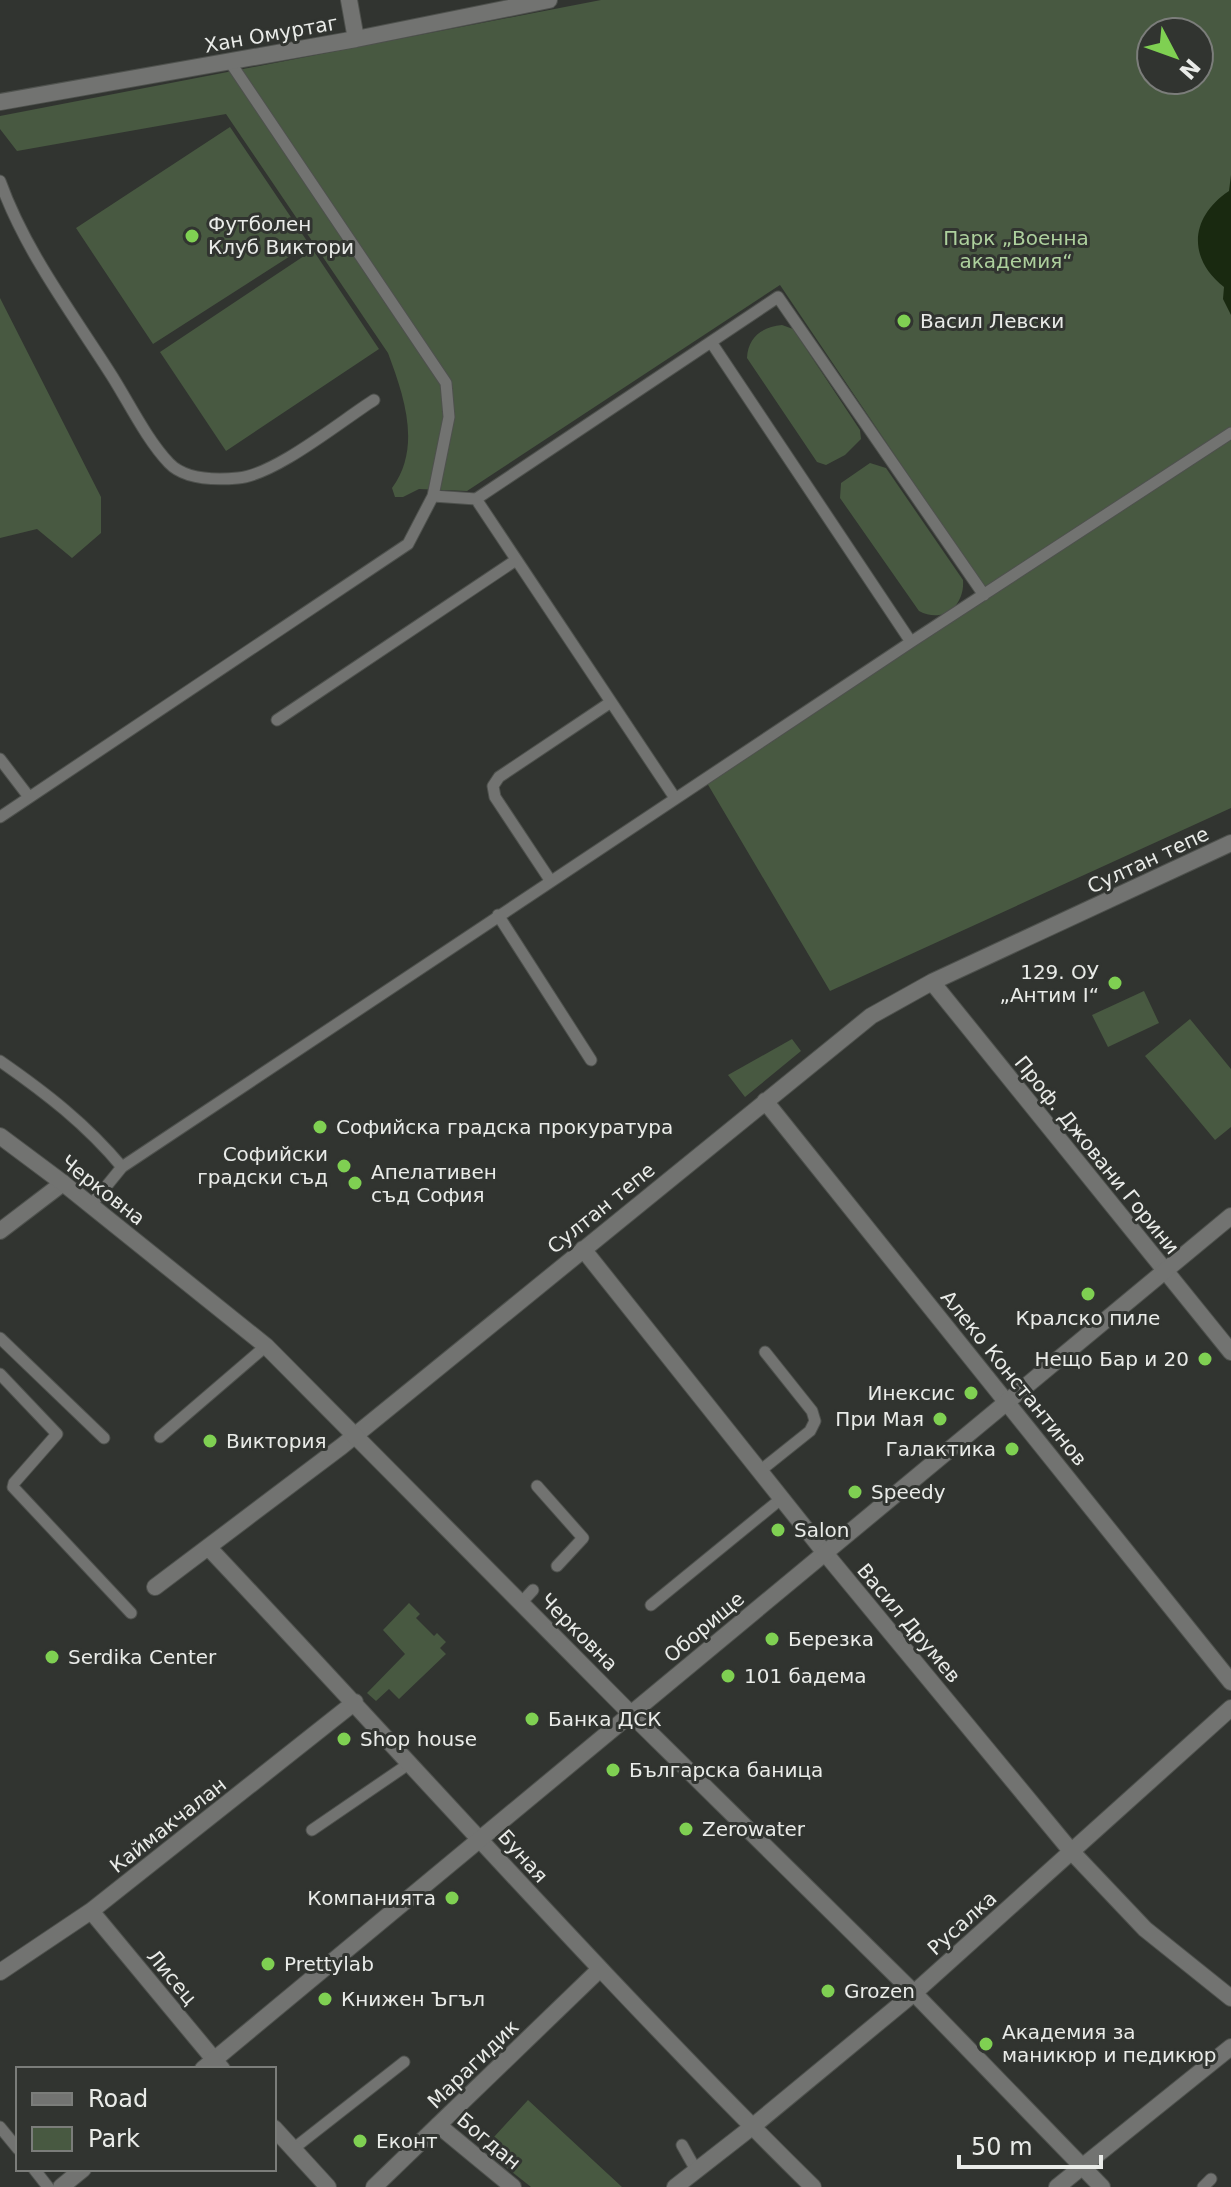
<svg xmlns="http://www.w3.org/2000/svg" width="1231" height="2187" viewBox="0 0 1231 2187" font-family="'DejaVu Sans',sans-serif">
<rect width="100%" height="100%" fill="#313430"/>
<path fill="#485941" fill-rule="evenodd" d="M601 0H1231V808L830 991 707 783 988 593 780 285 467 491 419 489 403 497H395L392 488C422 447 404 396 388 353L226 114 17 151 0 129V116ZM1151 32H1199V80H1151Z
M230 127 309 244 153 344 76 228Z
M313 250 379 349 226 451 160 352Z
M0 298 101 497V533L72 558 37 529 0 538Z
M782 325 793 329 860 430 861 439 845 455 826 465 817 462 747 358C748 337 762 327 782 325Z
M870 463 886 468 963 580C965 606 943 624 919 611L840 498 841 483Z
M1144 991 1159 1023 1108 1047 1092 1015Z
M1190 1019 1231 1069V1127L1215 1140 1145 1056Z
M792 1039 801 1051 745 1097 728 1075Z
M409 1603 420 1614 416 1618 434 1636 437 1633 446 1642 440 1648 446 1654 399 1699 389 1689 376 1701 367 1693 405 1654 383 1630Z
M528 2100 622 2187H531L483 2149Z"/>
<path fill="#192910" d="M1231 175V315L1223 299 1224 287C1187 258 1190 217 1229 191Z"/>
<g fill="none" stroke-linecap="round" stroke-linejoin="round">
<g stroke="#4e514d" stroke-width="13">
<path id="service" d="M230 62 446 383 449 417 433 496
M0 181C25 251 72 313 112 376 129 403 147 440 169 463 185 480 216 480 238 478 275 475 341 421 374 400
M711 342 911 642
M476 499 675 798
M277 720 516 560
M0 759 29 797
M0 817 408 544 433 496 476 499 778 297 984 595
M550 880 495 797 493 786 499 777 611 702
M498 915 591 1060
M0 1061C46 1093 86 1124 122 1167
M91 1205 122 1167 911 642 1231 433
M0 1338 104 1438
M0 1374 57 1434 14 1483 13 1487 131 1613
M160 1437 266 1346
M760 1471 810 1431 815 1421 812 1411 765 1352
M537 1486 583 1538 557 1566
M521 1603 533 1590
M651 1605 782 1498
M312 1830 410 1763
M0 2127 18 2149
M682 2145 696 2170
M293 2149 404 2062
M34 2169 48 2187
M1203 2187 1211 2179"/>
</g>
<g stroke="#4e514d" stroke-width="18">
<path id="minor" d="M349 0 356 39
M0 102 356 39 549 0
M932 982 1231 1352
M765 1101 1231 1682
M0 1231 63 1183
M583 1249 825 1553 1071 1851 1145 1929 1231 1998
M208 1547C410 1761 604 1981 813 2187
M155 1587 342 1446 871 1016 932 982 1231 843
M91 1911 222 2069
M0 1972 91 1911 355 1702
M438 2125 513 2187
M274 2128 328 2187
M374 2187 599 1970
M675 2187 752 2127 914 1993 1231 1708
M1057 2187 1231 2047"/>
</g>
<g stroke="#4e514d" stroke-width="18">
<path id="tertiary" d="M0 1136 63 1183 266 1346 631 1714 914 1993 1102 2187
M203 2069 1231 1216
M61 2187 83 2169"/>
</g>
<use href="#service" stroke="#727371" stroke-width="11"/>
<use href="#minor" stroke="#727371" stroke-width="16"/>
<use href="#tertiary" stroke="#727371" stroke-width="16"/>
</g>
<g fill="#7fd052" stroke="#313430" stroke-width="3">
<circle cx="192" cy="236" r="8"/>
<circle cx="904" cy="321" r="8"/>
<circle cx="1115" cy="983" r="8"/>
<circle cx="320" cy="1127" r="8"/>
<circle cx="344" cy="1166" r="8"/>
<circle cx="355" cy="1183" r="8"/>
<circle cx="1088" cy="1294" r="8"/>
<circle cx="1205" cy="1359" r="8"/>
<circle cx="971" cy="1393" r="8"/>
<circle cx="940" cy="1419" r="8"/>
<circle cx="210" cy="1441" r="8"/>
<circle cx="1012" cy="1449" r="8"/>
<circle cx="855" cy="1492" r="8"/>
<circle cx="778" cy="1530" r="8"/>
<circle cx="772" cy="1639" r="8"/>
<circle cx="52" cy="1657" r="8"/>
<circle cx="728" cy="1676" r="8"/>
<circle cx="532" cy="1719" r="8"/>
<circle cx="344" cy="1739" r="8"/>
<circle cx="613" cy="1770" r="8"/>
<circle cx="686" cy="1829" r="8"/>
<circle cx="452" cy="1898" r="8"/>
<circle cx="268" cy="1964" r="8"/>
<circle cx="828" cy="1991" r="8"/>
<circle cx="325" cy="1999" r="8"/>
<circle cx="986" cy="2044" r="8"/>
<circle cx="360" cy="2141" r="8"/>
</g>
<g text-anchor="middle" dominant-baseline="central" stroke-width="6" stroke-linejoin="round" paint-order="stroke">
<g font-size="20" fill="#e9ebe8" stroke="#313430">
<text transform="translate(271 34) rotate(-10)">Хан Омуртаг</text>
<text transform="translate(1148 860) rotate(-25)">Султан тепе</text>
<text transform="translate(1097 1155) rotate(51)">Проф. Джовани Горини</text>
<text transform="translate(103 1190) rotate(38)">Черковна</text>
<text transform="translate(601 1208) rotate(-39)">Султан тепе</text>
<text transform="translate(1014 1378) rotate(51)">Алеко Константинов</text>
<text transform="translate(909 1623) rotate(50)">Васил Друмев</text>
<text transform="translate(704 1627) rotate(-40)">Оборище</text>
<text transform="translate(579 1632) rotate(45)">Черковна</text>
<text transform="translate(168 1825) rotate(-38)">Каймакчалан</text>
<text transform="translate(523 1856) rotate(48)">Буная</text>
<text transform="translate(962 1923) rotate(-42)">Русалка</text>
<text transform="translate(172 1977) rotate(50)">Лисец</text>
<text transform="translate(473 2064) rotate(-44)">Марагидик</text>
<text transform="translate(489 2141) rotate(40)">Богдан</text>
</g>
<g font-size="20" fill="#e9ebe8" stroke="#313430" text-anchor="start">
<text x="208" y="224">Футболен<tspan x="208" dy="23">Клуб Виктори</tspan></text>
<text x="920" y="321">Васил Левски</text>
<text x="1099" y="972" text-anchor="end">129. ОУ<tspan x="1099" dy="23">„Антим I“</tspan></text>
<text x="336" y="1127">Софийска градска прокуратура</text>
<text x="328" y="1154" text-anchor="end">Софийски<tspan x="328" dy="23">градски съд</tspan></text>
<text x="371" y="1172">Апелативен<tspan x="371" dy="23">съд София</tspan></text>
<text x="1088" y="1318" text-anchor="middle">Кралско пиле</text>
<text x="1189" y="1359" text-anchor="end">Нещо Бар и 20</text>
<text x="955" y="1393" text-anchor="end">Инексис</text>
<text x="924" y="1419" text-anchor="end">При Мая</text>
<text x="226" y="1441">Виктория</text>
<text x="996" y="1449" text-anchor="end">Галактика</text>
<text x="871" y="1492">Speedy</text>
<text x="794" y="1530">Salon</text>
<text x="788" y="1639">Березка</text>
<text x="68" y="1657">Serdika Center</text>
<text x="744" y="1676">101 бадема</text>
<text x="548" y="1719">Банка ДСК</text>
<text x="360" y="1739">Shop house</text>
<text x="629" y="1770">Българска баница</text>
<text x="702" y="1829">Zerowater</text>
<text x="436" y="1898" text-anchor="end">Компанията</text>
<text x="284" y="1964">Prettylab</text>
<text x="844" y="1991">Grozen</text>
<text x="341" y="1999">Книжен Ъгъл</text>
<text x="1002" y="2032">Академия за<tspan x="1002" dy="23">маникюр и педикюр</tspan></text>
<text x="376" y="2141">Еконт</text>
</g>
<g font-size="20" fill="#add09d" stroke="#313430">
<text x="1016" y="238">Парк „Военна<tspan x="1016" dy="23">академия“</tspan></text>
</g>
</g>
<rect x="16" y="2067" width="260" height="104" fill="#313430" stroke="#7b7d7a" stroke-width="2"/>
<rect x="32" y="2093" width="40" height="12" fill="#727371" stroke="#7b7d7a" stroke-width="2"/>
<text x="88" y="2107" font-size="24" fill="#e9ebe8">Road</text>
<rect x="32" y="2127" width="40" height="24" fill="#485941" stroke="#7b7d7a" stroke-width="2"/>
<text x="88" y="2147" font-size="24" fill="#e9ebe8">Park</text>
<g transform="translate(1175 56) rotate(131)"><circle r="38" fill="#313430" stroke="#7b7d7a" stroke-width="2"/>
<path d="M0-6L14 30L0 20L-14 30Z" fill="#7fd052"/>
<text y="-12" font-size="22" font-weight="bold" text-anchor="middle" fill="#e9ebe8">N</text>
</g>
<path d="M959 2155v12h142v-12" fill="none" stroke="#e9ebe8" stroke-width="4"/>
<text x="971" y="2155" font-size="24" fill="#e9ebe8" stroke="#313430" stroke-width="6" paint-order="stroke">50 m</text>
</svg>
